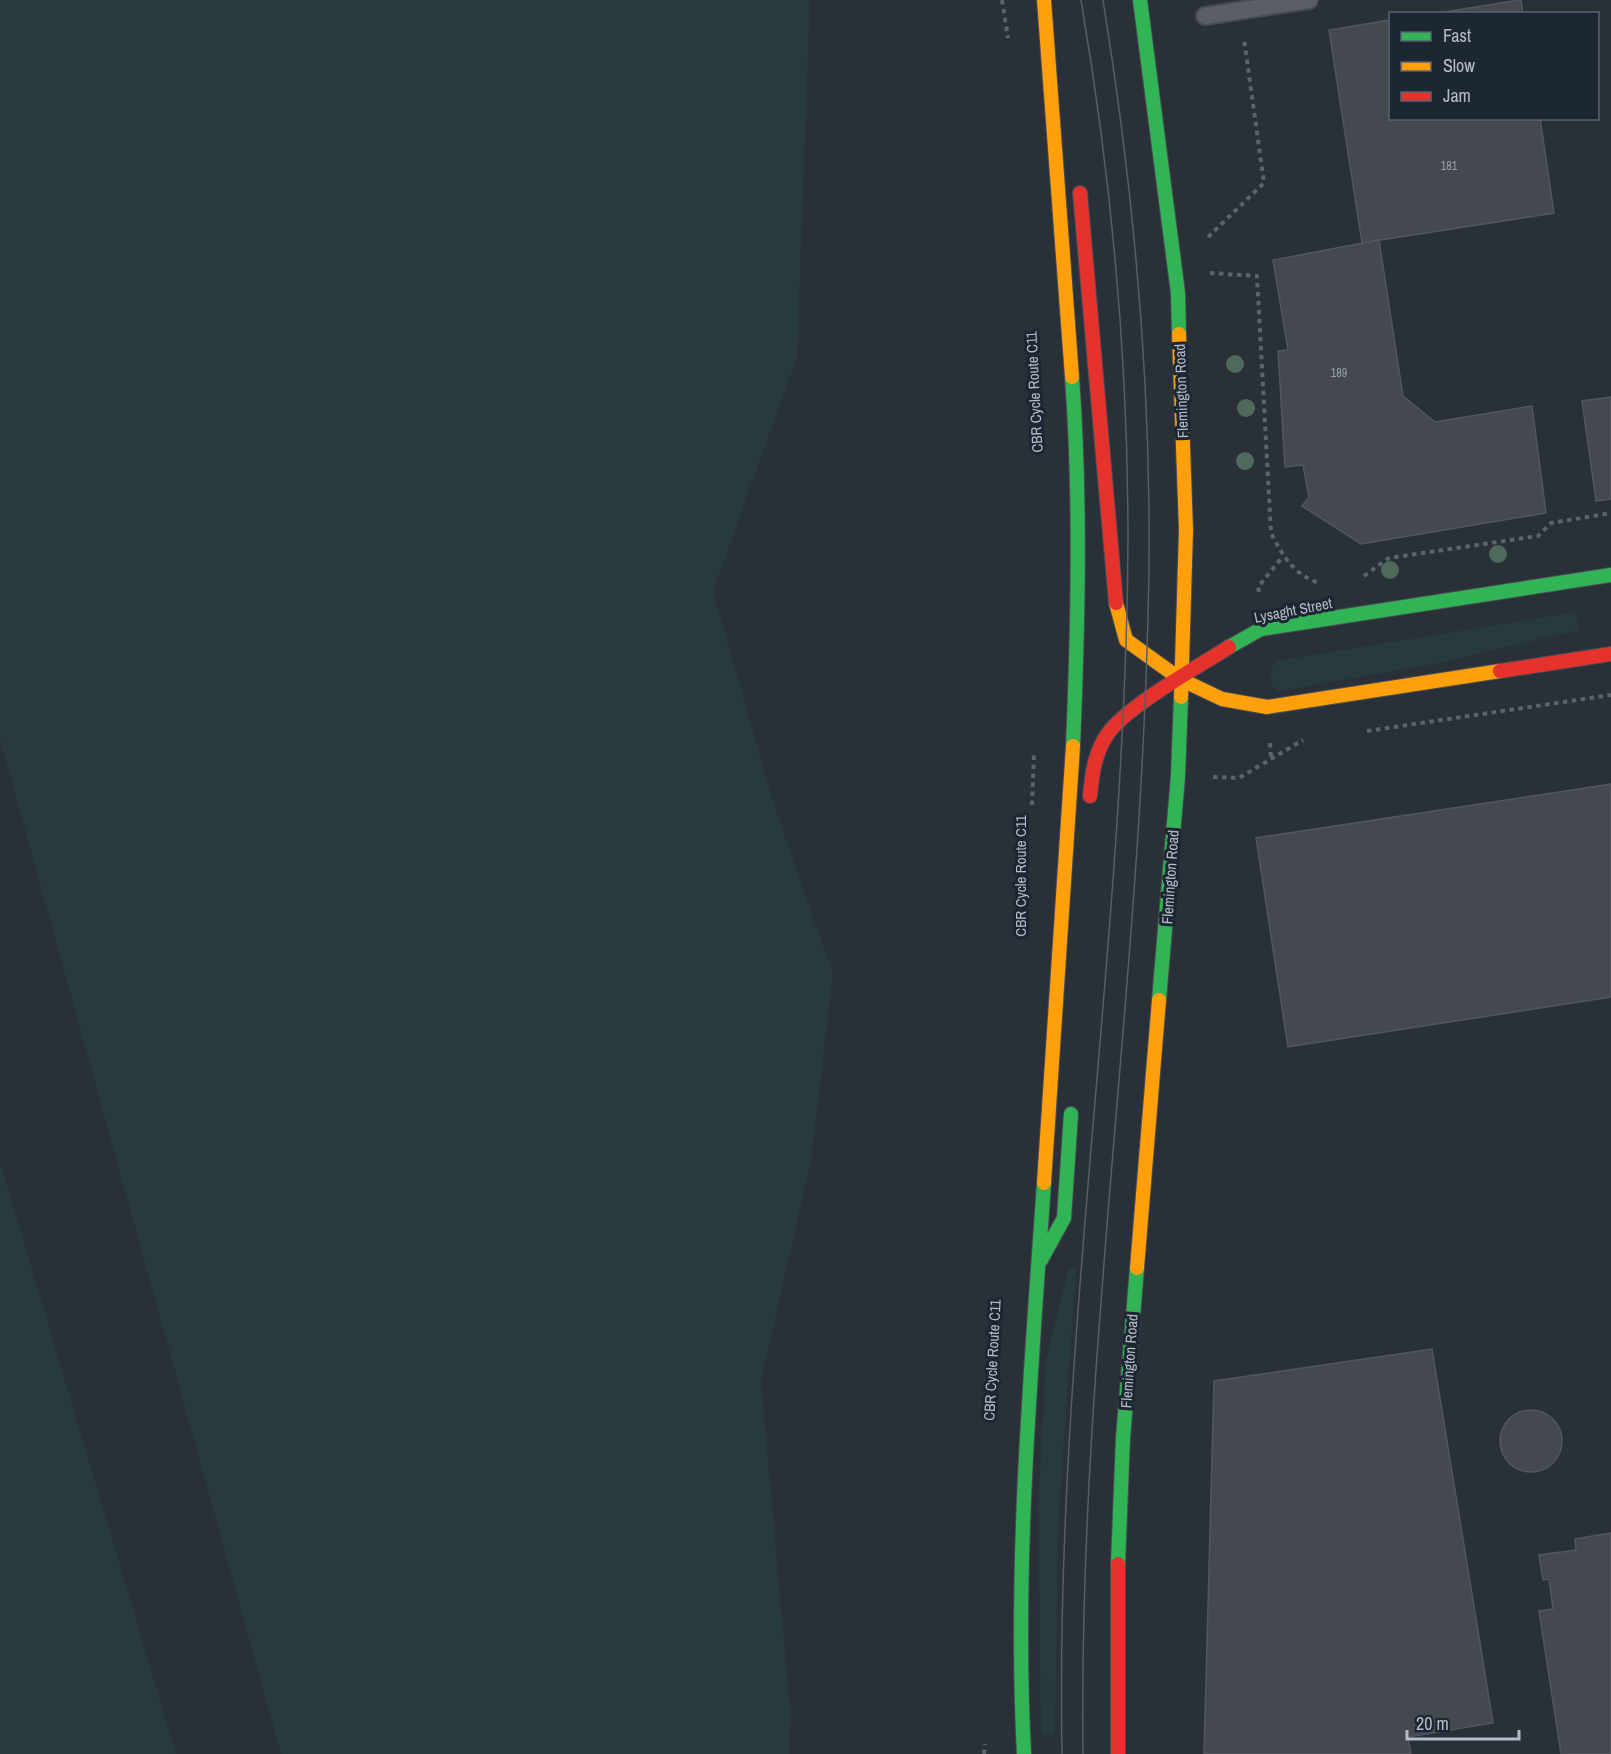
<svg xmlns="http://www.w3.org/2000/svg" width="1611" height="1754" viewBox="0 0 1611 1754" font-family="'Archivo Narrow',sans-serif">
<rect width="100%" height="100%" fill="#2a3038"/>
<path fill="#273a3e" d="M0 0H810L797 357 713 591 773 802 833 974 811 1161 761 1380 790 1710 789 1754H281L0 739Z
M1576 612 1579 630 1440 663 1279 691 1273 687 1270 671 1275 661Z
M0 1162 176 1754H0Z
M1069 1268H1076L1058 1529 1055 1735H1041L1038 1508 1046 1360Z"/>
<path fill="#444950" stroke="#52575f" stroke-width="1.5" d="M1521 0 1523 14H1432L1519 0Z
M1390 20V118H1540L1554 213 1362 243 1329 30Z
M1379 240 1403 396 1435 422 1532 406 1546 513 1361 544 1302 506 1309 497 1303 465 1285 467 1278 351 1288 350 1273 260Z
M1611 397V499L1596 501 1582 401Z
M1611 784V997L1288 1047 1256 838Z
M1432 1349 1493 1723 1408 1737 1411 1754H1204L1214 1381Z
M1500 1441a31 31 0 1 1 62 0a31 31 0 1 1-62 0Z
M1611 1533V1754H1561L1539 1611 1553 1609 1549 1579 1543 1580 1539 1555 1576 1550 1575 1539Z"/>
<g fill="none" stroke-linecap="round" stroke-linejoin="round">
<g stroke="#484c53" stroke-width="20">
<path id="lane" d="M1205 16 1309 0"/>
</g>
<g stroke="#484c53" stroke-width="16">
<path id="fast" d="M1140 0 1178 293 1179 334
M1072 377C1081 498 1078 626 1073 746
M1229 647 1261 629 1611 575
M1159 1000 1178 776 1181 697
M1041 1260 1064 1218 1071 1114
M1118 1564 1123 1438 1137 1268
M1024 1754C1014 1564 1031 1373 1044 1183"/>
</g>
<g stroke="#484c53" stroke-width="16">
<path id="slow" d="M1044 0 1072 377
M1179 334 1186 530 1181 697
M1116 603 1126 640 1180 679 1222 699 1267 707 1500 671
M1044 1183 1073 746
M1137 1268 1159 1000"/>
</g>
<g stroke="#484c53" stroke-width="16">
<path id="jam" d="M1080 193 1116 603
M1500 671 1611 654
M1090 796C1092 776 1094 756 1105 738 1121 709 1198 667 1229 647
M1118 1564V1754"/>
</g>
<path stroke="#5d636a" stroke-width="4" stroke-dasharray="4.5 4.5" stroke-linecap="butt" d="M1002 0 1008 38
M1208 237 1264 183 1244 39
M1210 273 1257 276 1271 533C1282 555 1294 575 1319 583
M1364 576 1389 558 1538 536 1551 523 1611 513
M1259 592 1258 587 1283 556
M1367 731 1611 695
M1270 743 1271 757
M1213 777 1239 778 1303 740
M1032 805 1034 753
M984 1754 985 1744"/>
<use href="#lane" stroke="#5a5e66" stroke-width="16"/>
<use href="#fast" stroke="#30b455" stroke-width="14"/>
<use href="#slow" stroke="#ff9f0a" stroke-width="14"/>
<use href="#jam" stroke="#e5322d" stroke-width="14"/>
<path stroke="#595d64" stroke-width="1.5" d="M1062 1754C1055 1382 1114 1013 1126 643 1134 428 1117 211 1081 0
M1083 1754C1078 1374 1139 996 1148 616 1154 410 1136 204 1103 0"/>
</g>
<g fill="#4e6a5a">
<circle cx="1235" cy="364" r="9"/>
<circle cx="1246" cy="408" r="9"/>
<circle cx="1245" cy="461" r="9"/>
<circle cx="1498" cy="554" r="9"/>
<circle cx="1390" cy="570" r="9"/>
</g>
<g text-anchor="middle" dominant-baseline="central" stroke-width="6" stroke-linejoin="round" paint-order="stroke">
<g font-size="12" fill="#989fab">
<text x="1449" y="166">181</text>
<text x="1339" y="373">189</text>
</g>
<g font-size="15" fill="#b4bcc9" stroke="#1d2633">
<text transform="translate(1181 391) rotate(-92)">Flemington Road</text>
<text transform="translate(1034 392) rotate(-93)">CBR Cycle Route C11</text>
<text transform="translate(1293 610) rotate(-11)">Lysaght Street</text>
<text transform="translate(1020 876) rotate(-90)">CBR Cycle Route C11</text>
<text transform="translate(1170 877) rotate(-86)">Flemington Road</text>
<text transform="translate(992 1360) rotate(-87)">CBR Cycle Route C11</text>
<text transform="translate(1129 1361) rotate(-86)">Flemington Road</text>
</g>
</g>
<rect x="1389" y="12" width="210" height="108" fill="#1d2633" stroke="#59626f" stroke-width="1.5"/>
<rect x="1401" y="32" width="30" height="9" fill="#30b455" stroke="#59626f" stroke-width="1.5"/>
<text x="1443" y="42" font-size="18" fill="#b4bcc9">Fast</text>
<rect x="1401" y="62" width="30" height="9" fill="#ff9f0a" stroke="#59626f" stroke-width="1.5"/>
<text x="1443" y="72" font-size="18" fill="#b4bcc9">Slow</text>
<rect x="1401" y="92" width="30" height="9" fill="#e5322d" stroke="#59626f" stroke-width="1.5"/>
<text x="1443" y="102" font-size="18" fill="#b4bcc9">Jam</text>
<path d="M1407 1730v9h112v-9" fill="none" stroke="#b4bcc9" stroke-width="3"/>
<text x="1416" y="1730" font-size="18" fill="#b4bcc9" stroke="#1d2633" stroke-width="4.5" paint-order="stroke">20 m</text>
</svg>
